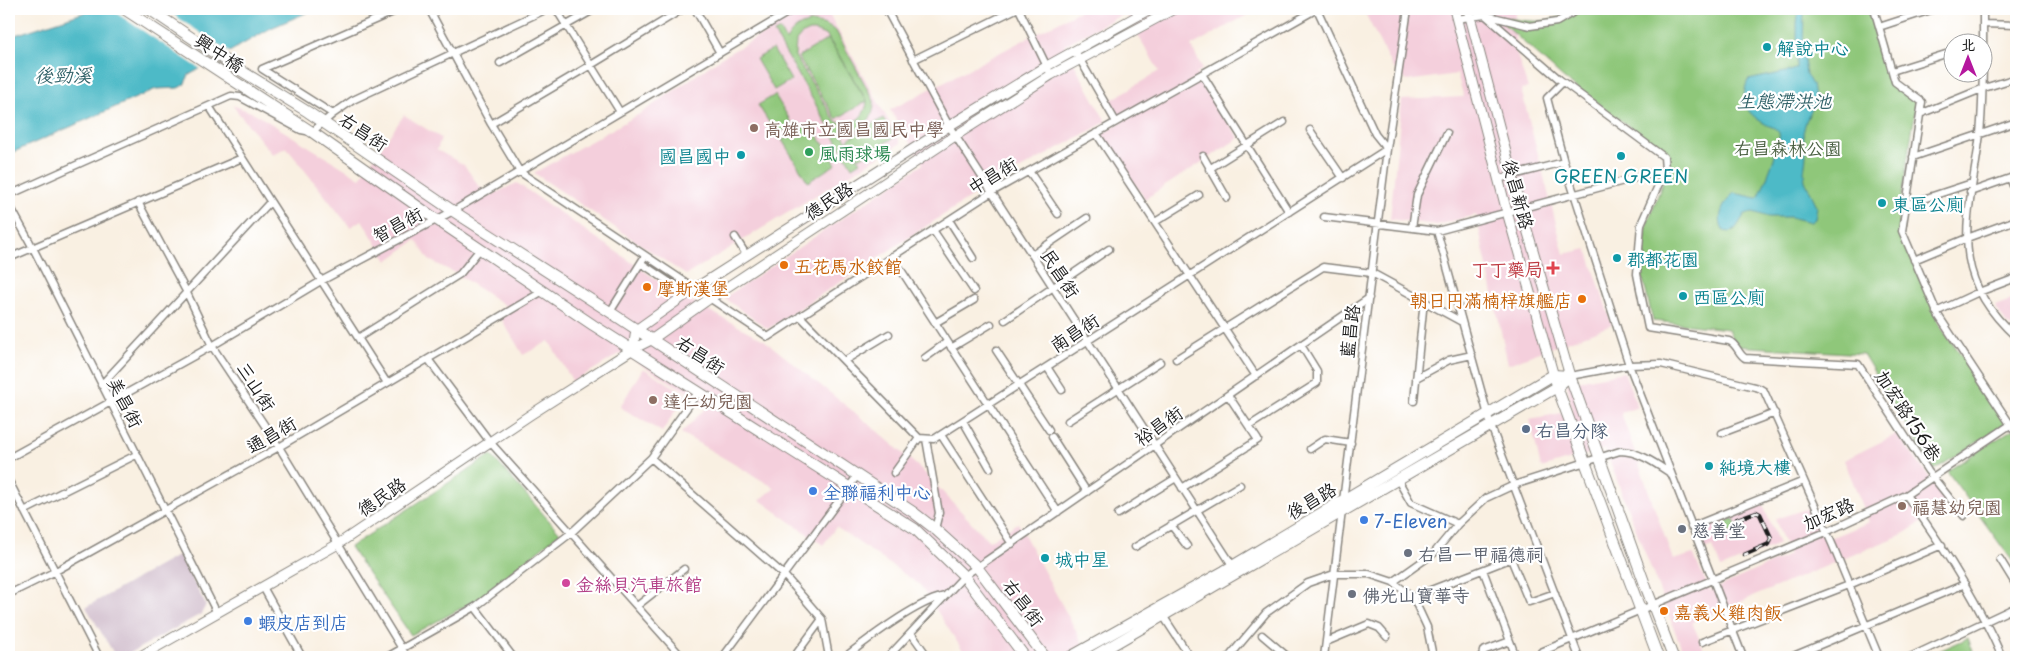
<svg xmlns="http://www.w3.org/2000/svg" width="2025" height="666" viewBox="0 0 2025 666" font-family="'Playpen Sans','LXGW WenKai TC',sans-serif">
<rect width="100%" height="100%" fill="#fff"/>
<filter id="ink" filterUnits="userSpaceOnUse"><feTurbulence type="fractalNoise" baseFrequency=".02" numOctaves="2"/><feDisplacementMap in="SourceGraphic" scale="10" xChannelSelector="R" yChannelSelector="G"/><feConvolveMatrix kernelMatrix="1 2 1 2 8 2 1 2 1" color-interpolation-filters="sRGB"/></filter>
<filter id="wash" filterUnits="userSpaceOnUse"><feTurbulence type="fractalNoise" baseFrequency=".0096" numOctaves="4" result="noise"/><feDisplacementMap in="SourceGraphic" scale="20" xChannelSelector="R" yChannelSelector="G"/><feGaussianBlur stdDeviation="1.12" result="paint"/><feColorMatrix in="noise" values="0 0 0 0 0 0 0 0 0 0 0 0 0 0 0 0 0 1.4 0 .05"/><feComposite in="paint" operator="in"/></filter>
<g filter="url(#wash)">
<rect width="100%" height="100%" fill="#f9f0e2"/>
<path fill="#f4cfdc" d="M808 9H826L901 143 686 275 534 173 643 112 724 56Z
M1083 9H1258L1191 46 1203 69 1196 73 1239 138 1145 199 1100 135 1123 122 1110 101 1159 71 1125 13 1064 45 1106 122 982 190 768 329 724 298 923 164 890 110Z
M1363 9H1515V49L1528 88 1521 89 1564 254 1587 249 1612 325 1508 364 1476 215 1436 225 1390 219 1402 100 1464 97 1457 74 1407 81 1392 67Z
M232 105 254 113 360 178 404 115 441 138 437 150 464 165 487 197 517 183 676 293 764 340 869 424 921 469 989 541 1018 523 1090 657H967L920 585 836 527 823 545 760 500 775 488 681 433 709 405 621 353 573 382 549 341 523 355 498 313 506 306 455 273 429 260 416 240 387 261 362 220 350 227 286 147 273 155Z
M2016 298V330L2006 323 1995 306Z
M643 368 686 394 662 432 620 407Z
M1624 372 1638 407 1621 413 1673 560 1693 554 1710 591 1789 555 1775 519 1809 508 1825 540 1869 522 1844 460 1897 434 1950 505 1903 534 1692 622 1707 657H1685L1605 449 1541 468 1530 419 1572 411 1567 383Z
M1762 502 1779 544 1721 568 1713 547 1704 550 1696 528Z"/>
<path fill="#d0bdcc" d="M179 555 206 605 201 614 123 657H116L86 607Z"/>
<path fill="#8fc77a" stroke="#56724b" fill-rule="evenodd" d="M1576 9H1868L1893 84 1917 101 1898 218 1900 233 1942 329 2009 422 1934 470 1863 354 1735 346 1728 329 1653 321 1642 275 1647 224 1667 171 1668 161 1665 153 1563 78 1495 16C1529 21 1545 27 1576 9Z
M813 22 826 25 836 31 874 101C875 119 861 134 842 133L860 162 852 167 774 33 780 30 786 41C792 29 800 24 813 22ZM810 31H815L827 36 867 101 828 39 798 57 836 119 867 101C866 118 851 128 835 121L795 56 796 41 801 35Z
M773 49 791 80 774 90 756 59Z
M775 95 793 125 777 135 758 105Z
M883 118 895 137 859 158 848 139Z
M810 123 836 164 808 182 782 140Z
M2013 429 2016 433V566L1947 471Z
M491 455 560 533 477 600 411 635 350 547Z
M1733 518 1738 528 1721 537 1718 531 1726 527 1724 523Z
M1968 638 1975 657H1926Z"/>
<path fill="#4dbac7" stroke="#346b72" d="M95 9H315L271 28 189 75 184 85 178 88 156 89 9 154V37Z
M1799 9H1804L1803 51 1806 74 1812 85 1815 102 1806 121 1803 133 1806 156 1804 172 1805 181 1817 206 1815 219 1811 222 1790 217H1769L1753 212 1745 214 1734 231 1730 232 1724 231C1715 217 1724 203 1734 193L1757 198 1759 196C1764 186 1782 142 1779 133 1777 129 1773 127 1769 126 1748 115 1738 104 1748 80L1790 71 1797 68V23Z"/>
<path fill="#f9f0e2" d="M110 9H165L232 54 202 70Z"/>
</g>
<g filter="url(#ink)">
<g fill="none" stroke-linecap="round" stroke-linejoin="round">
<g stroke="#8a867f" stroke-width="9">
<path id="street" d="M429 9 491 124 520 172 768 337 992 192 1317 9
M556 9 620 112
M695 9 720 53
M886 9 949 126 1234 568
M1019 9 1051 75
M1317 9 1375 134 1387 149
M1874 9 1895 82 1922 102 1902 231 1938 315 2016 433
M1983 9C1983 51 1984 92 1980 134 1970 217 1944 272 2016 337
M1485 15 1559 79 1664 157 1665 170 1641 224 1637 274 1648 328 1729 341C1737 344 1738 354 1745 358L1858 364 1928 471 1964 516
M1456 19 1485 15 1530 26 1557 22 1579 9
M1983 24 2016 25
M1879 27 1934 9
M1075 51 1116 122
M913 60 1016 9
M500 63 595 9
M1892 71 1952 52
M1202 74 1289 212
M1563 82 1547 98 1564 162 1629 365 1743 657
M209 106 387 383
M333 114 262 69 400 9
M1920 114 1984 88 2016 78
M491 124 591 65 683 9
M1310 130 1343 178
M1096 133 1256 376
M1203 156 1227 198
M1913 157 2016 122
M1209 169 1284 122
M1029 171 1058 214
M2010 178 2016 193
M1498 179 1564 162
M1970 192 2016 176
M9 195 231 96 240 97 301 130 312 132 333 114 353 100 547 9
M138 202 186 291 212 346 279 447 407 657
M9 204 33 248 217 613
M1905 205 1972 183
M1324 217 1437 231 1665 170
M949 220 973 258
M1155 222 1199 195
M1412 228 1417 195 1447 133
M933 230 974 291
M1437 231 1491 426 1579 657
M735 237 747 256
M1032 255 1087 218
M892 256 1058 512
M9 258 242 158
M1914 260 1967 238 2016 220
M641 263 687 294
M610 312 645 256
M1936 312 1979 292 2016 278
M800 316 919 438 934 439 1387 149
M1005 320 1109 249
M935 323 974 300
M358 338 460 274 480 249
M951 348 991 324
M996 350 1049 430
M925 358 947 342
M428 359 490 442 682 657
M1176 359 1323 267 1372 273 1462 322
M844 361 889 334
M1047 367 1062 390
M1570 376 1629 365 1661 364 1759 388 1764 391 1833 546 1879 657
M1416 378 1449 360 1472 355
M101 385 270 202
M1414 401 1424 300
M963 421 990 468
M1068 421 1160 362
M1249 426 1317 383V371L1301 345
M1722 433 1775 413
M941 435 1012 544
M1052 437 1087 492
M926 439 939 513 935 529
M1310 449 1325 439 1351 443
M9 458 212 346 321 281 453 211 794 9
M651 458 784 575 822 619
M894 473 919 438
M1398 480 1411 503 1458 524
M9 481 99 657
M1182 488 1258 440 1228 395
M1906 495C1944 547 1976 598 2002 657
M1343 501 1387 149 1408 9
M24 511 136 455
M1118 514 1176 478
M1171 525 1187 546
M1691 527 1804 481
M1135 547 1240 485
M1511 559 1529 602 1555 593
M2000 559 2016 585
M1483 570 1516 657
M1393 582 1434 553 1458 524 1486 498 1514 485 1620 451C1638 451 1655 463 1670 473
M263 587 302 657
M9 594 54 572 279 447 543 291
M1413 597 1538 548
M637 606 684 569
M475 607 513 657
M1162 614 1190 657
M822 619 829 657
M911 633 928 657
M1262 635 1288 657
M1326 642 1369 624 1379 628 1387 637
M1702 642 1849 585 1942 545
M1541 652 1826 532 1906 495 2016 421
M387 657 475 607 571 533 651 458 699 391
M668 657 676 651
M723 657 857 476
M794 657 822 619
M845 657C868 639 918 601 945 596
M888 657 964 576 1369 298
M1229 657 1266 613 1308 583 1334 574H1369L1393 582 1413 597 1427 627 1433 657
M1324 657 1342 511
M1482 657 1483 651 1510 641
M1791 657 1965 584
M1910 657 2016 607"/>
</g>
<g stroke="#8a867f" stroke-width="11">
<path id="secondary" d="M1454 9 1507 212 1557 387
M1468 9 1521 209 1570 376
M633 349 636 330 694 289 949 126 1047 66 1150 9
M139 657 338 544 530 415 633 349 651 340 709 299 955 136 1051 75 1174 9"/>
</g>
<g stroke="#8a867f" stroke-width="12">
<path id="primary" d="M124 9 312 132 437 220 593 325 915 529 964 576 1025 657
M149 9 232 65 308 112 453 211 610 312 913 512 935 529 977 567 1045 657
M1570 376 1647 590 1673 657
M1557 387 1658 657
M1070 657 1224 571 1553 375 1570 376
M1092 657 1557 387 1570 376"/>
</g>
<use href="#street" stroke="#fff" stroke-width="6"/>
<use href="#secondary" stroke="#fff" stroke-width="9"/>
<use href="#primary" stroke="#fff" stroke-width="10"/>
<g stroke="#1c1c1c" stroke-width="4.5">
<path id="rail" d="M1737 519 1756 512 1760 514 1771 538 1769 544 1744 555"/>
</g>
<use href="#rail" stroke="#fff" stroke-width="2.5" stroke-dasharray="8" stroke-linecap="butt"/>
</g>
</g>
<g fill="#0f9aa8" stroke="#fff" stroke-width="2">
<circle cx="1767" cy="47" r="5"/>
<circle cx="741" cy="155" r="5"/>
<circle cx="1621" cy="156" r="5"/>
<circle cx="1882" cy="203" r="5"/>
<circle cx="1617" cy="258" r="5"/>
<circle cx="1683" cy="296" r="5"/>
<circle cx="1709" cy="466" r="5"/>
<circle cx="1045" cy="558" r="5"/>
</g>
<g fill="#8d6e63" stroke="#fff" stroke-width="2">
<circle cx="754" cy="128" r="5"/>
<circle cx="653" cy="400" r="5"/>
<circle cx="1902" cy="506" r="5"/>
</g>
<circle fill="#2e9e5b" stroke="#fff" stroke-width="2" cx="809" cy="152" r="5"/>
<g fill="#e8710a" stroke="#fff" stroke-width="2">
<circle cx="784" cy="265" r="5"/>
<circle cx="647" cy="287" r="5"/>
<circle cx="1582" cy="299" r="5"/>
<circle cx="1664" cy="611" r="5"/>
</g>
<path fill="#e0444e" stroke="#fff" stroke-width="2" d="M1550.5 260.5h5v5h5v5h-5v5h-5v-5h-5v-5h5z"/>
<circle fill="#5c6f8a" stroke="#fff" stroke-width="2" cx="1526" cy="429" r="5"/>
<g fill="#3f7fe0" stroke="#fff" stroke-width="2">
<circle cx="813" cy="491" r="5"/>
<circle cx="1364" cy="520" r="5"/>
<circle cx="248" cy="621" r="5"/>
</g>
<g fill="#6b7280" stroke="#fff" stroke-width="2">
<circle cx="1682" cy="529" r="5"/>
<circle cx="1408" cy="553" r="5"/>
<circle cx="1352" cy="594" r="5"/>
</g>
<circle fill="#d1479c" stroke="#fff" stroke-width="2" cx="566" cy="583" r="5"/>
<g text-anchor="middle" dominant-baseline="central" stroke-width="4.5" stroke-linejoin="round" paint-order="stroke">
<g font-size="18" fill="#0d838f" stroke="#fff" text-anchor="start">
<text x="1777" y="47">解說中心</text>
<text x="731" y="155" text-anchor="end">國昌國中</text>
<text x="1621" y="175" text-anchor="middle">GREEN GREEN</text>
<text x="1892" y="203">東區公廁</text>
<text x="1627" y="258">郡都花園</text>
<text x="1693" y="296">西區公廁</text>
<text x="1719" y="466">純境大樓</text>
<text x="1055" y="558">城中星</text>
</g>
<g font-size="18" fill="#1c1c1c" stroke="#fff">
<text transform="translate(220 52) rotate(33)">興中橋</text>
<text transform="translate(364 131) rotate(34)">右昌街</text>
<text transform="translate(992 175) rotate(-31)">中昌街</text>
<text transform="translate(1519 194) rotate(75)">後昌新路</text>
<text transform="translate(828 200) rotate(-33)">德民路</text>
<text transform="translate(397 224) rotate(-28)">智昌街</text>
<text transform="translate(1061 273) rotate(57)">民昌街</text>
<text transform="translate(1349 331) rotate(-83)">藍昌路</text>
<text transform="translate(1074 332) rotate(-33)">南昌街</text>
<text transform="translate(701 354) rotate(34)">右昌街</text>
<text transform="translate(257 386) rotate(57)">三山街</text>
<text transform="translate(126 402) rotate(63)">美昌街</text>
<text transform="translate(1909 415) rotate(57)">加宏路156巷</text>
<text transform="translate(1158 425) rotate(-35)">裕昌街</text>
<text transform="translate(271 434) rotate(-30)">通昌街</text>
<text transform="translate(381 496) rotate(-34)">德民路</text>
<text transform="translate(1311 500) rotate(-30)">後昌路</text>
<text transform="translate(1828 513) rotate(-24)">加宏路</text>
<text transform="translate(1024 602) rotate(53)">右昌街</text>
</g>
<g font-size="18" fill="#785e54" stroke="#fff" text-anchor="start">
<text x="764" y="128">高雄市立國昌國民中學</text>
<text x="663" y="400">達仁幼兒園</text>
<text x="1912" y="506">福慧幼兒園</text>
</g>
<g font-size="18" fill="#4a6042" stroke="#fff">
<text x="1788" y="147">右昌森林公園</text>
</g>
<g font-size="18" fill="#27864d" stroke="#fff" text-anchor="start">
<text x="819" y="152">風雨球場</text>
</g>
<g font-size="18" fill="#c56008" stroke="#fff" text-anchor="start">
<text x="794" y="265">五花馬水餃館</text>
<text x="657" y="287">摩斯漢堡</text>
<text x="1572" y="299" text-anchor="end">朝日円滿楠梓旗艦店</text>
<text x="1674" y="611">嘉義火雞肉飯</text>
</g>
<g font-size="18" fill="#be3a42" stroke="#fff" text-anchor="end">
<text x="1543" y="268">丁丁藥局</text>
</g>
<g font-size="18" fill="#4e5e75" stroke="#fff" text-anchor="start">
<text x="1536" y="429">右昌分隊</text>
</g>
<g font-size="18" fill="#366cbe" stroke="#fff" text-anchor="start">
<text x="823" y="491">全聯福利中心</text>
<text x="1374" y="520">7-Eleven</text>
<text x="258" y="621">蝦皮店到店</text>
</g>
<g font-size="18" fill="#5b616d" stroke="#fff" text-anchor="start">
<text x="1692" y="529">慈善堂</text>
<text x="1418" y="553">右昌一甲福德祠</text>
<text x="1362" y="594">佛光山寶華寺</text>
</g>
<g font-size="18" fill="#b23c85" stroke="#fff" text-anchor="start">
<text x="576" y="583">金絲貝汽車旅館</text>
</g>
<g font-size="19" font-style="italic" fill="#326369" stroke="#fff">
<text x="63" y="74">後勁溪</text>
<text x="1784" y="100">生態滯洪池</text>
</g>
</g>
<rect width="2025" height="666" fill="none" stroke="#fff" stroke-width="30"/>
<g transform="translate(1968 58)"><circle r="24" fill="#ffffff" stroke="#a4a4a4"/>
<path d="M0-4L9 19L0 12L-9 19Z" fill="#b5179e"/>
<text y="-8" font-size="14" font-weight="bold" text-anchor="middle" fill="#1c1c1c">北</text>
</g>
</svg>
